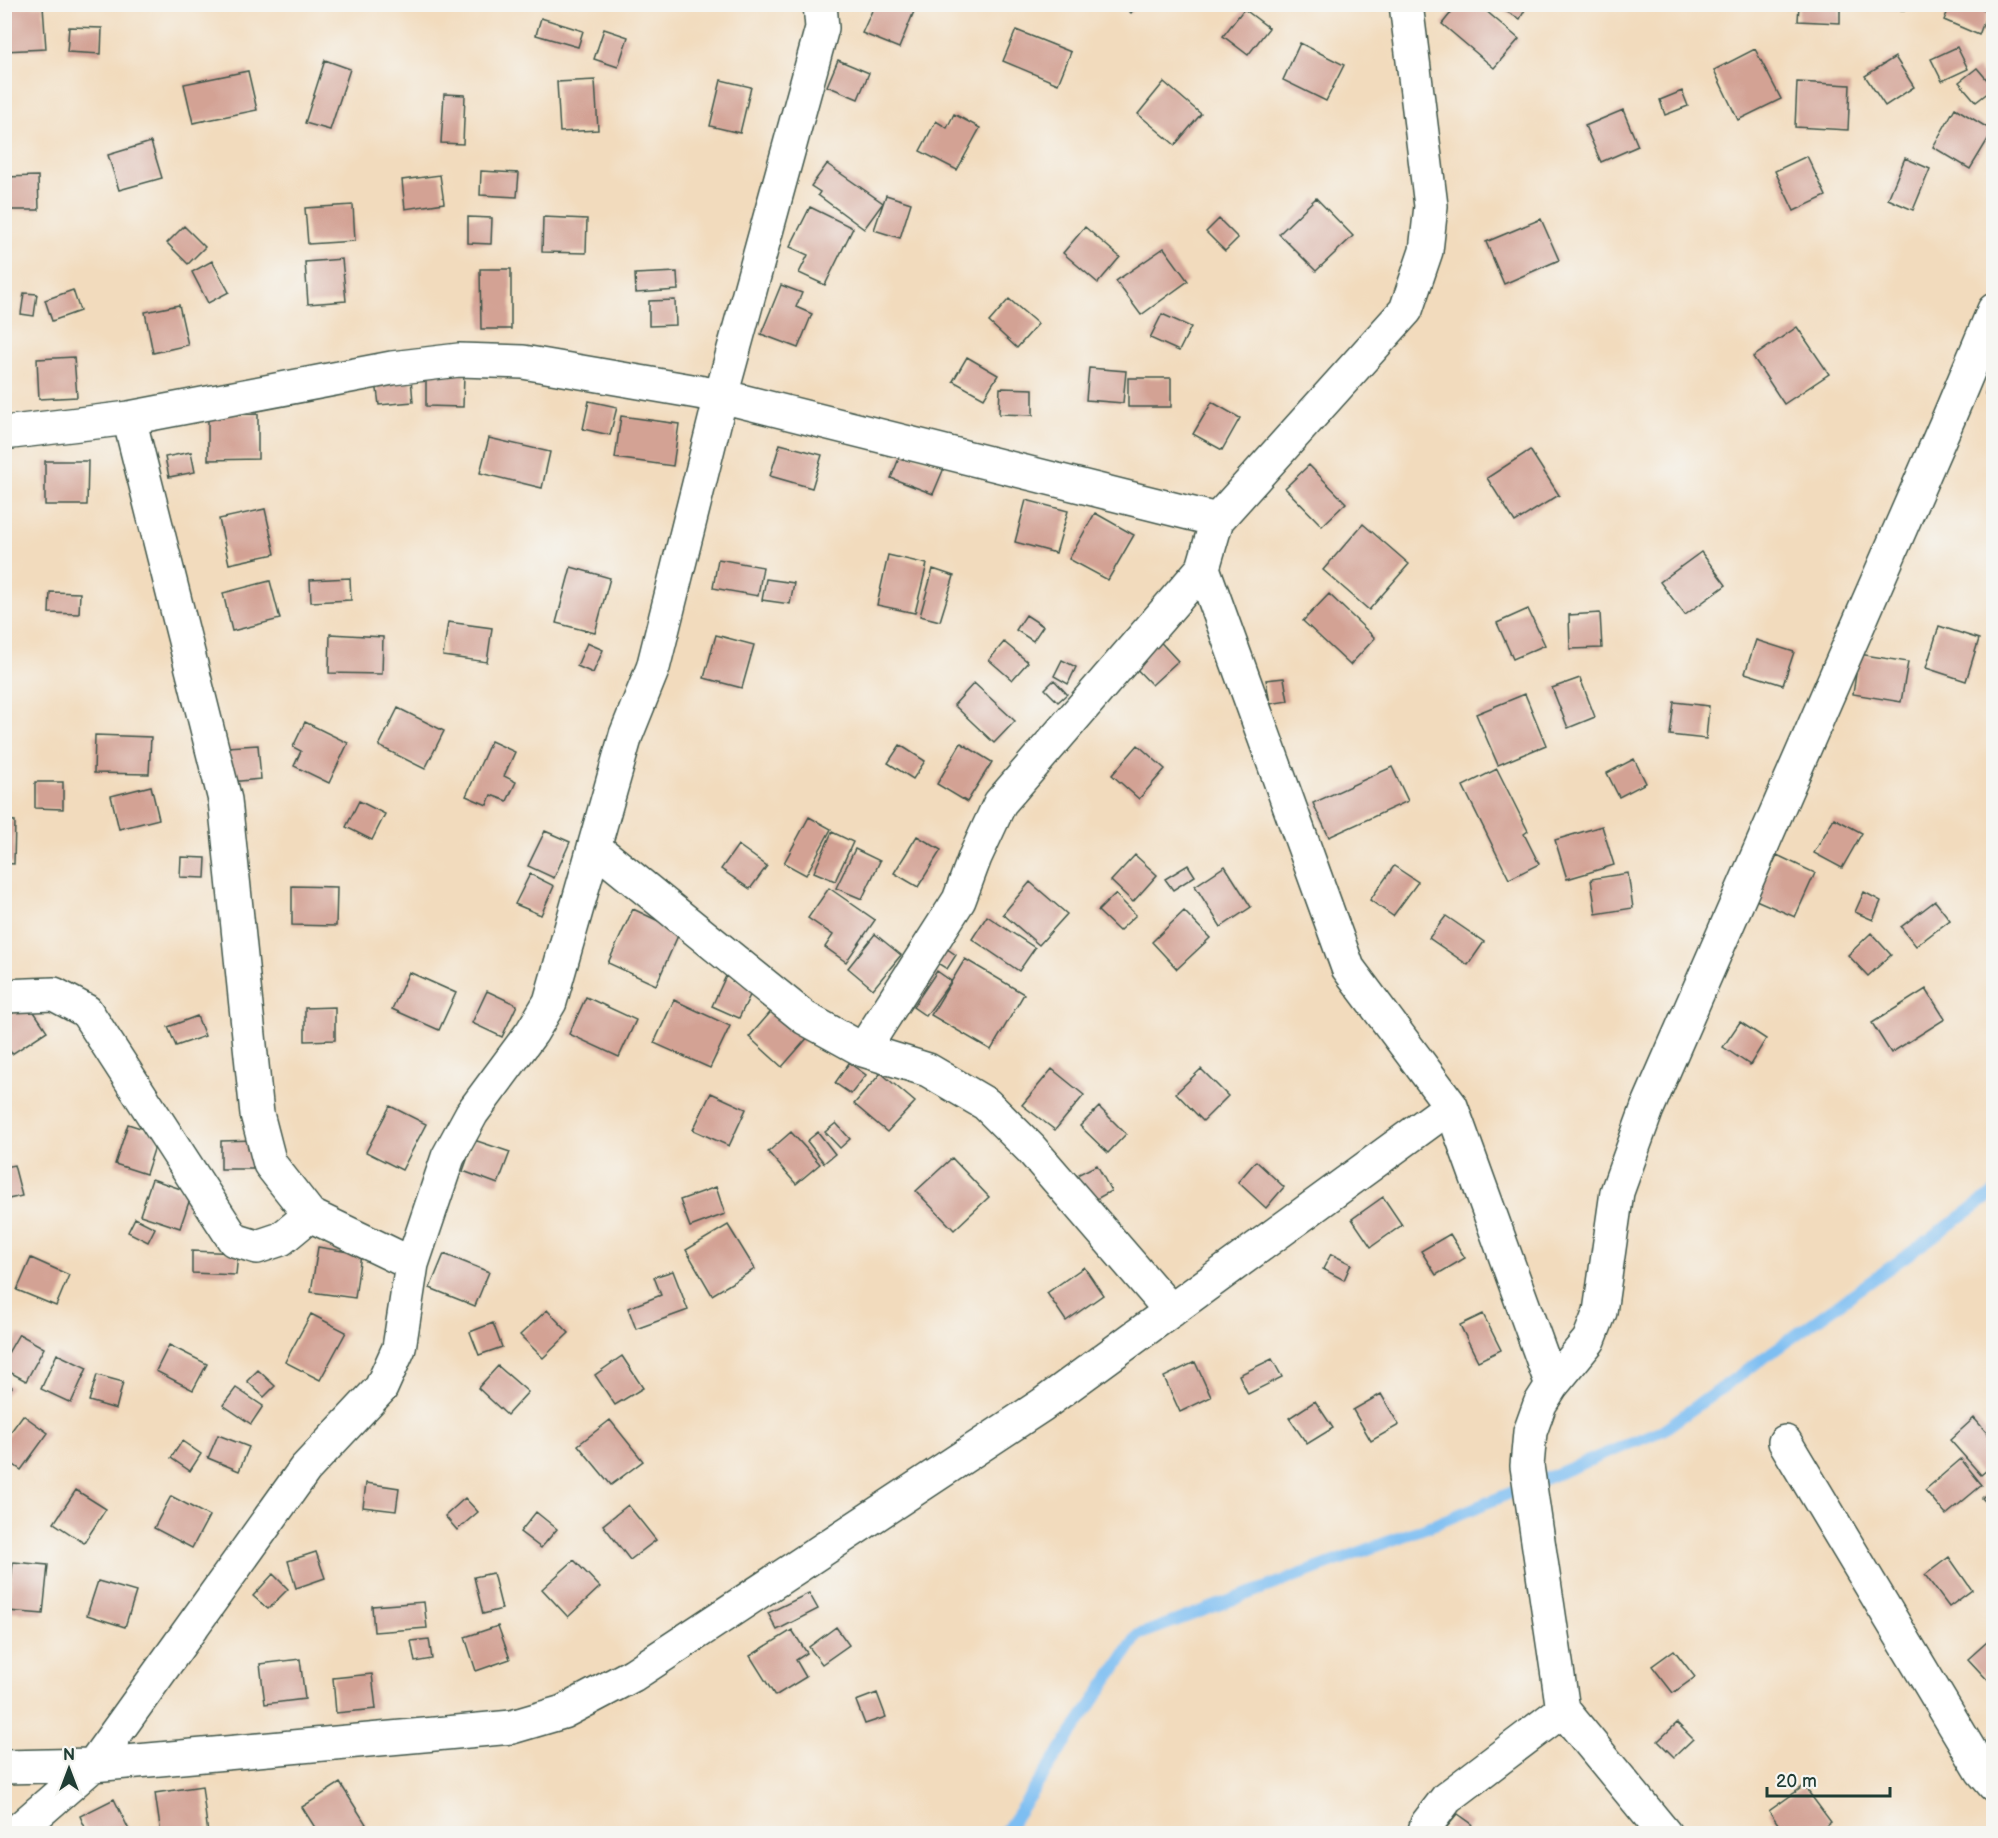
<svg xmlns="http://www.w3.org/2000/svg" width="1998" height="1838" viewBox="0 0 1998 1838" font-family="'Balsamiq Sans',sans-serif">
<rect width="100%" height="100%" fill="#f6f6f2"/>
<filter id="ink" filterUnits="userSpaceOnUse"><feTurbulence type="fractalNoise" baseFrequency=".0167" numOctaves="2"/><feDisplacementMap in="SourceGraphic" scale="12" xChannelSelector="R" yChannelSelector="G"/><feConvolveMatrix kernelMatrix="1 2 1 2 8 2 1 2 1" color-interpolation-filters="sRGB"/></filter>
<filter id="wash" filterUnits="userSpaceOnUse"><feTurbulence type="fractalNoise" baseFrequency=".008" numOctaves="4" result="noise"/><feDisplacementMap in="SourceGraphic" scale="24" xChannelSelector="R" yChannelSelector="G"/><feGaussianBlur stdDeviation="1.35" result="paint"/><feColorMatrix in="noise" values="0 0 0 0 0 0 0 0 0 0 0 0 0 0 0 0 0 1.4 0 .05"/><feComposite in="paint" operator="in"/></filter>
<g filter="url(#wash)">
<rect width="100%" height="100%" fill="#f2dbbd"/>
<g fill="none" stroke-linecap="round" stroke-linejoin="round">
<path stroke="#7dbef2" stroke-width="12" d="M1004 1834 1138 1635 1438 1523 1663 1430 1994 1193"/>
</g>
<g id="blocks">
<path fill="#d3a294" d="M875 4H917L899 48 862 33Z
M1121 4H1138L1131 13Z
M1458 4H1478L1519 39 1494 68 1442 24Z
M1492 4H1528L1520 19Z
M1870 4H1904V10L1870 8Z
M1951 4H1971L1988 11 1979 35 1944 20Z
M1799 5H1840V23L1798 21Z
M43 6 46 49 4 51V8Z
M1244 9 1269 28 1248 55 1223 36Z
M541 18 583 31 578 47 536 35Z
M69 27 102 28 101 54 67 52Z
M604 29 628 37 618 67 594 59Z
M1016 30 1071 52 1058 84 1003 61Z
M1300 43 1344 65 1326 101 1283 80Z
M1957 47 1968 69 1942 81 1931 59Z
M1755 49 1781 99 1738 120 1714 70Z
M1895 57 1914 87 1885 106 1865 76Z
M325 60 350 69 330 130 305 123Z
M838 60 869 73 858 99 827 86Z
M1977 68 1994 88 1976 102 1959 82Z
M248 71 257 110 193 123 184 84Z
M595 80 598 130 560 132 557 82Z
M721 80 751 87 740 133 710 126Z
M1164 82 1201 114 1175 145 1138 114Z
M1797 82 1850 85 1848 130 1795 127Z
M1682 91 1688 106 1665 115 1660 100Z
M444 94 465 95 463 144 441 143Z
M1955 108 1993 131 1970 169 1933 147Z
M1623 110 1638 146 1601 162 1585 126Z
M954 114 980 128 957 170 920 151 936 121 947 128Z
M151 142 162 178 119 190 108 155Z
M1807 156 1826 196 1794 211 1775 171Z
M1905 158 1930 169 1913 210 1888 199Z
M827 164 883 203 864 229 818 195 820 192 811 186Z
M481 171 519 173 517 197 480 195Z
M440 175 444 203 405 209 402 180Z
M38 176 39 210H4V177Z
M886 195 911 203 900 238 874 230Z
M1316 198 1353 236 1316 271 1279 234Z
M353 205 355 241 308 244 305 208Z
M810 207 853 228 825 285 799 273 808 255 790 247Z
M468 217 492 218 491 244 468 243Z
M543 217 587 219 586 253 542 252Z
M1219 219 1238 238 1225 251 1206 232Z
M1541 219 1559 260 1504 284 1486 242Z
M184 226 205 247 188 264 167 243Z
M1085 227 1120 257 1098 283 1063 253Z
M1164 248 1188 281 1141 315 1116 281Z
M342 259 346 301 308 304 305 262Z
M212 261 229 292 208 303 192 272Z
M480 269H511V329H481Z
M677 272 678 290 636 293 635 274Z
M781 285 802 293 796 307 812 314 798 348 761 334Z
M73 290 80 311 52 321 45 300Z
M24 293 37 294 34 316 21 314Z
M1009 299 1038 324 1017 348 989 322Z
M675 300 676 325 649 326V301Z
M179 305 188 345 153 353 145 312Z
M1162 314 1191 327 1179 351 1150 338Z
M1797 327 1829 374 1784 404 1753 357Z
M74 357 77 397 39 399 37 359Z
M967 357 998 375 984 398 953 381Z
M1993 366H1994V397L1985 395Z
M1089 368 1126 371 1123 403 1086 400Z
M426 373 464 374 463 407 426 406Z
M411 378 413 402 379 405 376 381Z
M1128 378H1171V407H1128Z
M1000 388 1033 389V415L999 414Z
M589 401 617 407 610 435 583 429Z
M1212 402 1240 418 1222 450 1193 434Z
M258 414V459L208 460V415Z
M621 416 679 424 673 466 615 458Z
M489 438 550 452 542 488 480 473Z
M780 444 822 455 812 488 770 476Z
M1530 450 1559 495 1515 522 1487 478Z
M902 451 944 468 933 494 891 478Z
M191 452 195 472 169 477 165 457Z
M45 461H88L87 505H45Z
M1309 465 1346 503 1322 526 1285 488Z
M1026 500 1068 511 1056 553 1015 542Z
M265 509 275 554 229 564 219 519Z
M1095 513 1134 535 1108 580 1069 559Z
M1363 524 1409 564 1369 610 1323 570Z
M1701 552 1726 585 1685 615 1660 582Z
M888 555 927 564 915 613 877 605Z
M718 559 763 567 758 596 713 588Z
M571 567 610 578 595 633 556 623Z
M933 569 954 576 940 621 920 616Z
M350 578 351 600 311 602 310 580Z
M766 579 794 583 790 604 762 600Z
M270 581 280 619 232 631 223 593Z
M50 592 80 593 79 614 49 613Z
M1329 594 1375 638 1350 665 1303 621Z
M1528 609 1545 645 1513 659 1497 623Z
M1600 613 1602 648 1570 649 1569 615Z
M1026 615 1043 626 1033 641 1016 630Z
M448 622 492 628 487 662 443 656Z
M1939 626 1979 639 1966 681 1926 668Z
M1152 633 1178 661 1152 685 1126 658Z
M330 634 383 637 382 674 329 673Z
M716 635 754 645 742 688 704 678Z
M1756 640 1794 652 1783 685 1745 673Z
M1004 642 1028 662 1012 680 989 660Z
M587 643 603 650 593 673 577 666Z
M1859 654 1908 662 1901 702 1853 694Z
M1062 660 1076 667 1068 684 1054 676Z
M1284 678 1288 701 1270 704 1266 680Z
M1580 678 1595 717 1568 728 1552 688Z
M1054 680 1067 694 1058 702 1045 689Z
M974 683 1015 721 994 743 954 705Z
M1525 694 1546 745 1498 765 1476 714Z
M1674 702 1709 706 1706 739 1670 735Z
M398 708 444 731 425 769 379 746Z
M305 722 348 743 329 783 294 766 301 751 293 747Z
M95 735 151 737 149 774 94 773Z
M491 741 515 752 504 776 516 782 507 801 491 795 487 805 466 796Z
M961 743 992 762 967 802 937 784Z
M258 745 261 779 230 782 227 747Z
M900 745 925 761 913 779 888 763Z
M1138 745 1165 769 1139 799 1112 775Z
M1634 759 1646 783 1619 797 1607 773Z
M1392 767 1408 801 1329 837 1313 803Z
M1497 769 1528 831 1524 834 1539 864 1509 879 1463 786Z
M35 782H63V809L35 808Z
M151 786 159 819 119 829 111 796Z
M359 801 385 814 372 840 346 827Z
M809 817 831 829 806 875 784 863Z
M1834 818 1862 833 1842 868 1814 853Z
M4 820 15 821 14 864 4 863Z
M1602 826 1614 865 1567 879 1555 840Z
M545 831 570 842 554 878 528 866Z
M832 832 853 842 835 881 814 872Z
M917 836 941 850 918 887 894 873Z
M738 845 767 866 750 889 721 869Z
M855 849 880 861 862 899 836 888Z
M1135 855 1157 875 1133 902 1111 881Z
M1777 855 1815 873 1795 917 1756 900Z
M181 857 206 858 205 878 180 877Z
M1188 865 1195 876 1173 890 1165 879Z
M1225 866 1251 907 1221 927 1195 886Z
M1394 866 1418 882 1393 916 1370 900Z
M1628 873 1633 908 1596 914 1591 879Z
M530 874 554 886 541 915 515 904Z
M1030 882 1067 914 1039 945 1003 914Z
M292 886 337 887 336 926 292 925Z
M829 888 875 920 846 962 825 947 833 935 808 918Z
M1864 892 1881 901 1873 920 1855 912Z
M1115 894 1136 915 1119 931 1098 911Z
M1935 901 1950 920 1916 946 1901 927Z
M633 909 680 931 656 985 608 963Z
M1184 911 1210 938 1177 969 1152 942Z
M987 916 1035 948 1019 971 972 939Z
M1446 916 1484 942 1468 965 1429 938Z
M1871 933 1891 955 1868 976 1848 955Z
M875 934 901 955 873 989 848 968Z
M937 942 956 955 947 969 928 957Z
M965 959 1024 994 991 1050 931 1015Z
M937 971 951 981 926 1016 913 1007Z
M409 972 456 993 439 1030 392 1009Z
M726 976 753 989 739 1018 712 1006Z
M1926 989 1945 1019 1891 1053 1872 1023Z
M487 991 517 1005 502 1037 472 1023Z
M586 997 636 1020 619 1057 569 1034Z
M674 1000 730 1026 710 1068 654 1043Z
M28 1003 47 1031 12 1054 4 1042V1019Z
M335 1007V1040L305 1041V1008Z
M775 1007 809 1036 782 1067 749 1037Z
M197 1016 205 1036 176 1046 168 1027Z
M1740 1022 1766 1039 1750 1065 1723 1047Z
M849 1063 866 1075 851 1094 835 1083Z
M1052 1069 1084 1095 1055 1130 1022 1105Z
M1201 1069 1228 1096 1203 1121 1176 1093Z
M881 1073 915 1102 887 1132 854 1104Z
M711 1093 746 1109 729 1146 693 1130Z
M390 1106 426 1124 402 1170 366 1152Z
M1099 1107 1126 1134 1108 1153 1080 1126Z
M836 1123 850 1139 840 1148 825 1132Z
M128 1124 159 1134 146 1174 115 1164Z
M791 1132 820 1164 796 1184 768 1152Z
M818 1132 835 1154 824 1163 807 1141Z
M255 1140V1169H221V1141Z
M474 1140 510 1152 498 1184 463 1171Z
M952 1158 989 1197 954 1230 916 1191Z
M1256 1161 1284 1187 1266 1208 1238 1182Z
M14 1165 22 1196 4 1200V1167Z
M1097 1165 1111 1191 1091 1202 1077 1175Z
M152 1179 192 1193 180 1228 140 1215Z
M716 1187 725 1214 690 1227 680 1200Z
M1383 1197 1402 1225 1371 1247 1352 1219Z
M135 1218 155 1228 148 1242 128 1232Z
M728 1225 755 1269 712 1295 686 1250Z
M1450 1234 1465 1258 1436 1275 1421 1251Z
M318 1247 361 1254 355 1298 311 1292Z
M192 1251 238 1253 236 1275 192 1273Z
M444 1254 489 1272 475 1306 430 1288Z
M1331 1254 1351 1264 1344 1280 1323 1269Z
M31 1258 69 1275 56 1306 17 1290Z
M1084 1267 1103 1295 1066 1321 1047 1293Z
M673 1271 688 1310 636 1329 628 1308 661 1295 654 1277Z
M547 1310 569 1333 543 1358 520 1335Z
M311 1314 346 1332 320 1380 285 1362Z
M1483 1314 1501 1350 1478 1361 1460 1325Z
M493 1323 502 1347 479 1355 470 1332Z
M19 1334 44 1348 26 1381 4 1369V1360Z
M169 1345 207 1364 193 1390 156 1371Z
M57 1354 87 1368 71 1403 41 1389Z
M622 1356 643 1388 615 1405 595 1375Z
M1272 1359 1282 1377 1248 1394 1239 1375Z
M1195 1362 1211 1397 1180 1412 1164 1377Z
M498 1366 528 1392 507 1415 478 1388Z
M258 1370 275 1386 264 1397 247 1381Z
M97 1375 123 1382 116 1409 89 1401Z
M4 1381 12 1387 4 1396Z
M236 1388 263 1406 251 1424 223 1405Z
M1381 1394 1399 1425 1371 1441 1353 1410Z
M1315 1401 1333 1428 1307 1444 1289 1418Z
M23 1415 48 1433 21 1470 4 1458V1441Z
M1974 1418 1994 1441V1464L1981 1475 1950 1440Z
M610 1420 643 1461 611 1485 578 1445Z
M218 1435 249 1447 239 1471 208 1458Z
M182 1441 201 1454 190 1471 171 1458Z
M1961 1459 1982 1485 1946 1515 1925 1490Z
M366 1483 399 1488 396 1511 363 1507Z
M1994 1487V1510L1982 1498Z
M76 1490 106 1509 84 1543 54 1523Z
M171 1496 209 1516 192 1548 154 1528Z
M465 1498 478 1512 457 1530 445 1516Z
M628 1505 656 1540 630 1560 603 1525Z
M536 1512 557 1529 541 1548 520 1532Z
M316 1552 325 1578 296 1588 288 1561Z
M1949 1557 1972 1590 1949 1607 1925 1575Z
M574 1560 600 1587 568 1617 542 1589Z
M13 1562 48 1565 43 1614 8 1611Z
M493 1573 502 1609 483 1614 474 1577Z
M273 1574 288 1589 268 1609 253 1596Z
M98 1581 136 1592 125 1627 87 1615Z
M809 1593 818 1609 777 1630 768 1613Z
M424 1602 427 1628 374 1632 372 1606Z
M498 1626 510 1659 476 1671 465 1637Z
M836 1627 849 1645 822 1664 809 1647Z
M792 1630 807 1653 796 1660 806 1677 775 1696 750 1656Z
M429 1639 432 1659 415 1662 411 1641Z
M1987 1642 1994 1649V1687L1968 1659Z
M1674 1650 1695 1677 1673 1693 1652 1666Z
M300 1659 305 1699 265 1704 260 1664Z
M372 1674 376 1709 336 1713 333 1678Z
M877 1693 886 1717 865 1724 856 1701Z
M1677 1723 1693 1739 1674 1757 1658 1741Z
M340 1783 366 1824 352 1834H319L302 1807Z
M202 1786 208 1834H161L155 1793Z
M1804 1786 1831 1822 1815 1834H1785L1769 1811Z
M114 1799 131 1834H88L80 1816Z
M1458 1814 1472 1824 1464 1834H1453L1446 1828Z"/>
</g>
</g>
<g filter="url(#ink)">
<use href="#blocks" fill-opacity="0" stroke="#3f5549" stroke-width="1.5"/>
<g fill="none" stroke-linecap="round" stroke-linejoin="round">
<g stroke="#3f5549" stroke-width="36">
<path id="street" d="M129 418 225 800 257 1114 270 1164 310 1215 412 1264
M4 433 129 418 392 368 459 360 523 362 721 396 1217 520
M1203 568 1348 968 1451 1106 1552 1385
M594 847 805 1018 863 1050 928 1070 986 1104 1031 1149 1171 1311
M4 996 54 994 86 1011 234 1240 257 1247 281 1239 310 1215
M863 1050 959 900 975 857 1000 803 1203 568 1217 520 1406 310 1426 251 1431 206 1406 4
M1785 1442 1982 1771 1994 1785
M1563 1710 1665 1834
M4 1767 93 1765 512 1727 563 1712 633 1675 1042 1405 1451 1106
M14 1834 93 1765 305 1469 381 1388 399 1348 412 1264 448 1157 472 1113 532 1032 550 1002 626 735 653 668 721 396 822 28 820 4
M1424 1834 1427 1824 1447 1798 1563 1710 1527 1466 1530 1432 1540 1404 1552 1385 1589 1340 1600 1312 1617 1192 1647 1109 1949 417 1994 310"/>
</g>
<use href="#street" stroke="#fff" stroke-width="33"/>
</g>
</g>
<rect width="1998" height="1838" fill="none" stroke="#f6f6f2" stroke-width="24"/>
<g transform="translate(69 1769)" stroke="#f6f6f2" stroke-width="4.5" paint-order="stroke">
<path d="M0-4.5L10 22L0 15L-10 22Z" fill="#1f3d34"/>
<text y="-9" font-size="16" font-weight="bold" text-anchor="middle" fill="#1f3d34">N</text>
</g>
<path d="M1767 1787v9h123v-9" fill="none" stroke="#1f3d34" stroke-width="3"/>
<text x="1776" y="1787" font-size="18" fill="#1f3d34" stroke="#f6f6f2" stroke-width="4.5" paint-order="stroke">20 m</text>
</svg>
